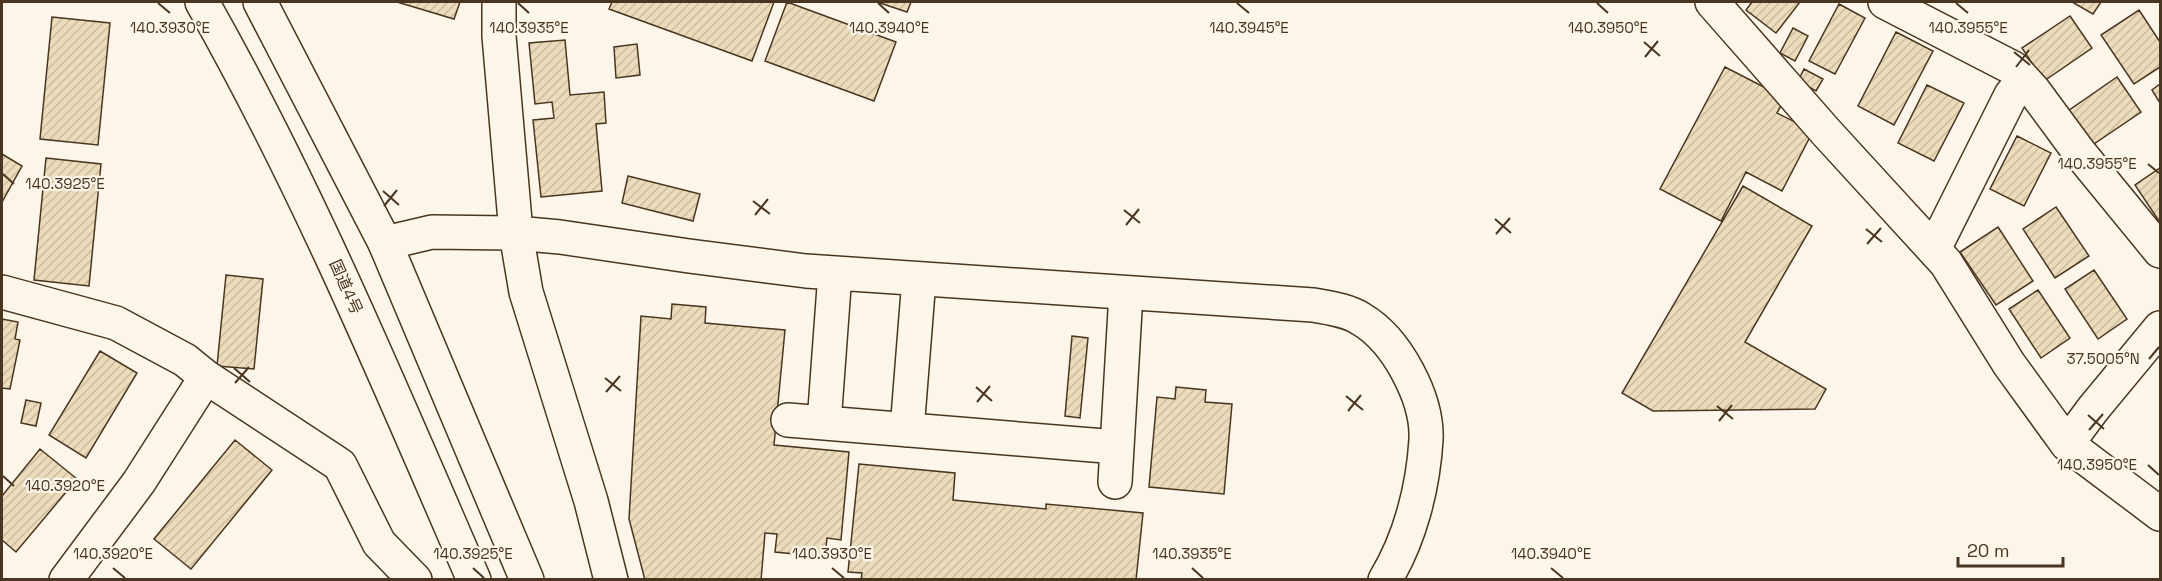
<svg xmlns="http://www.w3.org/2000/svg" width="2162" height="581" viewBox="0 0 2162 581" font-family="'Space Grotesk','Noto Sans JP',sans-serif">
<defs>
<pattern id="building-hatch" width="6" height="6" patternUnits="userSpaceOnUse" patternTransform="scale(1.5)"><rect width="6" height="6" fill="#ecdcbc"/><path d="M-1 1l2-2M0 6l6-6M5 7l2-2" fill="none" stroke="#ccbda1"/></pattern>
</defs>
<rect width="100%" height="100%" fill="#fbf6e9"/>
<path fill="url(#building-hatch)" stroke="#4a3520" stroke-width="1.5" d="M397 2H460L454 19Z
M612 2H774L752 61 609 9Z
M787 2 896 42 874 101 765 61Z
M877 2H911L907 12Z
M1752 2H1800L1776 33 1746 10Z
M2072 2H2101L2093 14Z
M1839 4 1865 18 1835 74 1809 61Z
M2139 10 2160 42V67L2134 84 2101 35Z
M2070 16 2092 48 2044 81 2022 48Z
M52 17 110 23 98 145 40 139Z
M1793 28 1808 36 1795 61 1780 53Z
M1896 32 1933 51 1894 125 1858 106Z
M565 40 570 95 604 92 606 123 596 124 602 191 541 197 533 120 554 118 552 102 535 104 529 43Z
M637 44 640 75 616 78 614 47Z
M1725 67 1785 98 1777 113 1813 131 1782 191 1746 172 1721 221 1660 189Z
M1804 69 1823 79 1816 91 1798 81Z
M2117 77 2141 112 2088 148 2065 113Z
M2160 84V103L2152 90Z
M1927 85 1964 103 1934 161 1898 143Z
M2017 136 2051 153 2024 206 1990 189Z
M2 154 22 166 2 202Z
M46 158 101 164 89 286 34 280Z
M2160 168V220L2159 221 2135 185Z
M628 176 700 194 693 221 622 203Z
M1743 186 1812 226 1745 342 1826 389 1815 409 1653 411 1622 393Z
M2056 207 2089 256 2055 278 2023 229Z
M1998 227 2033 281 1996 305 1960 252Z
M2094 270 2127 319 2098 339 2065 289Z
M226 275 263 279 254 369 217 366Z
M2038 290 2070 338 2041 358 2009 309Z
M672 304 706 307 705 323 785 330 774 445 849 452 841 540 827 538 825 557 775 552 777 534 765 533 761 580H645L629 519 641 316 671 319Z
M2 319 18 322 15 339 20 340 10 389 2 388Z
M1072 336 1088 338 1080 418 1065 416Z
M100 351 137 373 86 458 49 435Z
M1176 387 1206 390 1205 402 1232 404 1224 494 1149 487 1157 397 1175 399Z
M26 400 41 403 36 426 21 423Z
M235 440 272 470 191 569 154 539Z
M40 449 77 479 16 552 2 540V496Z
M859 464 955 473 953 500 1046 509V504L1143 513 1136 580H861L862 573 848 572Z"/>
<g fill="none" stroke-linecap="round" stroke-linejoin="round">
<g stroke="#4a3520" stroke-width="36">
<path id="minor" d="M499 2V36L516 233 526 292 591 501 611 580
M1712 2 1826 132 1946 263 2009 364 2067 444 2160 514
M1885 2 2013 68 2034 91 2079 152 2160 251
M385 243 432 232 516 233 560 237 689 256 806 271 1313 305C1329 308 1347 310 1361 319 1397 340 1428 399 1426 440 1423 488 1410 539 1385 580
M1934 249 2011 95 2023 80
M2 292 116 323 185 360 206 377 340 465 379 543 415 580
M788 420 1117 447
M824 423 835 273
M907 430 919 279
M2067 444 2093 409 2160 328
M1115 482 1126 293
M66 580 139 482 206 377"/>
</g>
<g stroke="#4a3520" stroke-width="36">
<path id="highway" d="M202 2C307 187 389 384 474 580
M260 2 385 243 527 580"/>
</g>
<use href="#minor" stroke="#fbf6e9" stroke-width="33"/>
<use href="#highway" stroke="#fbf6e9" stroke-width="33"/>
</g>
<path fill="none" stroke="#4a3520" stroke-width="2" d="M158 3 170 13M518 3 529 13M878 3 889 13M1237 3 1249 13M1597 3 1608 13M1956 3 1968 13M1644 42 1660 56M2014 52 2030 65M1645 57 1658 41M2016 67 2029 50M2148 164 2159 173M3 174 14 184M383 191 399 205M753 201 770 214M384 206 397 190M1124 210 1140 223M755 215 768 199M1495 219 1511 233M1126 225 1139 209M1866 229 1882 242M1496 234 1510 218M1867 244 1881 228M2149 359 2159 347M234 368 250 382M605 378 621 391M235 383 249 367M976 387 992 401M606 392 620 376M1346 396 1363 410M977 402 990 386M1717 406 1733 419M1348 411 1361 395M2088 415 2104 429M1719 421 1732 405M2089 430 2103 414M2148 465 2159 475M3 476 14 486M113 568 125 578M473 568 484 578M832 568 844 578M1192 568 1203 578M1551 568 1563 578"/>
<g text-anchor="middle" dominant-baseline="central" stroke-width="4.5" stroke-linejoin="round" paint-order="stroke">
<g font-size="16" fill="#4a3520" stroke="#fbf6e9">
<text transform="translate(346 287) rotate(66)">国道4号</text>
</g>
</g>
<g font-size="15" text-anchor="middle" fill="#4a3520" stroke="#fbf6e9" stroke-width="4.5" stroke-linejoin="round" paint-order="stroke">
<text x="1608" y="33">140.3950°E</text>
<text x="1968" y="33">140.3955°E</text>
<text x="170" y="33">140.3930°E</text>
<text x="529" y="33">140.3935°E</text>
<text x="889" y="33">140.3940°E</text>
<text x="1249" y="33">140.3945°E</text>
<text x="2097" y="169">140.3955°E</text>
<text x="65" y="189">140.3925°E</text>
<text x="2103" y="364">37.5005°N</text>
<text x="2097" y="470">140.3950°E</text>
<text x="65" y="491">140.3920°E</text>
<text x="113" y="559">140.3920°E</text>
<text x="473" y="559">140.3925°E</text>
<text x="832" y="559">140.3930°E</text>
<text x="1192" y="559">140.3935°E</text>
<text x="1551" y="559">140.3940°E</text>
</g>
<rect width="2162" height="581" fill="none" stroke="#4a3520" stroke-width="6"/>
<path d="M1958 557v9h105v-9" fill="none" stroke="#4a3520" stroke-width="3"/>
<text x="1967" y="557" font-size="18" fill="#4a3520" stroke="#fbf6e9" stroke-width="4.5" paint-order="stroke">20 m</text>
</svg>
